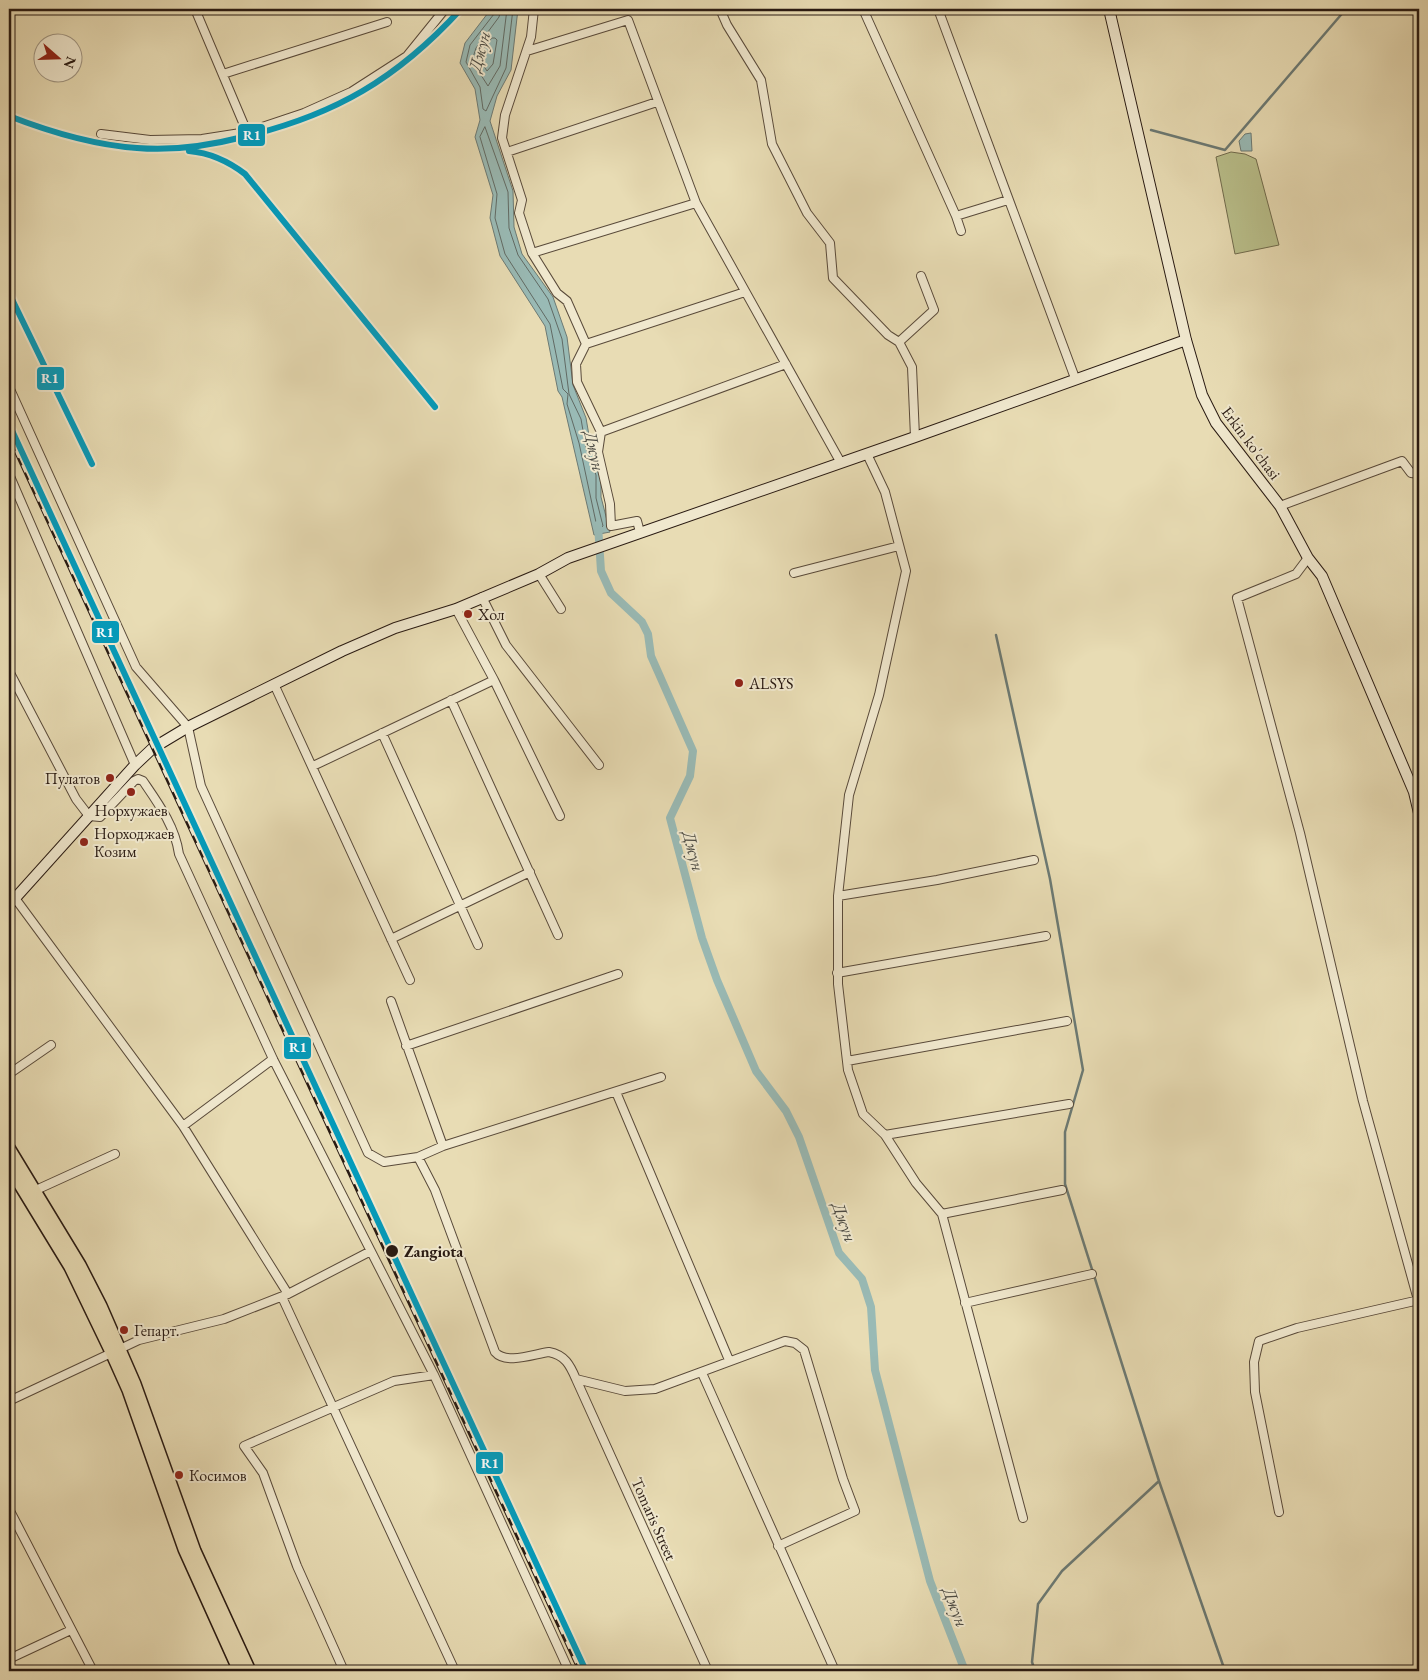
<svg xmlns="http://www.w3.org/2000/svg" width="1428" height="1680" viewBox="0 0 1428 1680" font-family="'EB Garamond',serif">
<rect width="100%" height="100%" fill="#e8dcb4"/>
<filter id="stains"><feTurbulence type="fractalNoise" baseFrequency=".004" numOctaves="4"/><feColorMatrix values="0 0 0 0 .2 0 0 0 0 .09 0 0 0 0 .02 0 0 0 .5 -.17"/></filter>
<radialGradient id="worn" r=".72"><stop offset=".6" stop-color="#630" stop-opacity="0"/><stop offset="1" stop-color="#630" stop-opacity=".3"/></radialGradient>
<path fill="#b9bf8b" stroke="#716c4e" d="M1231 152 1245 154 1256 159 1279 245 1235 254 1216 157Z"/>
<path fill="#99bab5" stroke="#6c7a74" d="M491 9H518L511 70 497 96 490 121 513 191 514 227 522 254 553 297 567 337 573 385 586 418 591 447 601 475V497L610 532 594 535 562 397 558 391 545 326 500 256 490 218 493 195 475 137 480 120 475 89 460 63 465 43Z
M1251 133 1252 151H1241L1239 141 1245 134Z"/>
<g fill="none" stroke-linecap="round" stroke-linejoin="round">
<path stroke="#616a64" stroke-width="1" d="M495 9 494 14 470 45 466 62 480 87 483 109 486 111 506 68 513 9
M501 9 499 17 476 48 472 61 488 86 500 66 507 9
M492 38H495L497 40 493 64 487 71 480 60 483 51Z
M485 127 508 192 509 228 518 255 548 299 562 339 569 394 581 419 586 448 596 475V498L603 526 601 528 597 527 579 443 567 404 568 394 563 389 550 324 505 254 495 218 497 194 480 137Z"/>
<path stroke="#6c7a74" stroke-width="2.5" d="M1151 130 1225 150 1346 9
M996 635 1050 879 1083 1070 1065 1132V1184L1159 1481 1225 1671
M1035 1671 1032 1662 1038 1604 1062 1571 1159 1481"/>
<path stroke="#99bab5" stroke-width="8" d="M598 525 601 571 611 593 642 622 648 634 651 656 693 751 690 776 670 818 702 938 717 980 756 1071 786 1111 799 1137 839 1253 862 1279 871 1307 875 1370 930 1581 965 1671"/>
<g stroke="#594a3a" stroke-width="10">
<path id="street" d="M195 9 247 132
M534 9 531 37 505 115 502 138 522 200 519 213 532 253 557 293 567 301 586 344
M720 9 727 25 761 80 772 144 807 213 830 243 833 278 888 335 899 342 912 367 915 437
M863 9 956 216 961 231
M938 9 1075 378
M527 51 628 20 696 203 841 463
M223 74 387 22
M101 134 150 140 202 139 247 132 304 113 351 92 407 56 445 9
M507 152 657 102
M956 216 1008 200
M532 253 696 203
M899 342 934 310 921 276
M9 387 136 667 188 727 201 786 368 1153 384 1162 418 1157 443 1146 661 1077
M601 432 786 364
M867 454 885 492 906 571 879 695 849 795 838 896V984L848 1070 863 1114 885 1135 916 1183 942 1214 1023 1518
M9 474 135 765
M1280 506 1402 461 1411 473 1419 474
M640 532 637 521 611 526 610 504 598 452 601 432 577 382 576 364 586 344 745 292
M1308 558 1296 574 1237 598 1300 833 1363 1101 1418 1300
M794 573 899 546
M539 574 561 609
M482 597 506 645 599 765
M456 609 494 680 560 816
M9 671 76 799 89 816 100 817 134 781 138 779 143 781C158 803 175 826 179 854L273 1059 434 1375 569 1671
M274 684 410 980
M451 700 558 935
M382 733 478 945
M313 766 494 680
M9 890 183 1126 288 1294
M838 896 937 880 1034 860
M391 939 530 872
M837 973 1046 936
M391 1001 443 1146
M406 1046 618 974
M847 1061 1067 1021
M9 1074 51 1045
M616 1092 729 1360
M183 1126 273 1059
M885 1135 1069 1104
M418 1157 435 1190 495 1352C506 1365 534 1354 549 1352 565 1355 570 1365 576 1379L625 1391 655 1389 785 1341 795 1343 804 1350 843 1479 855 1511 778 1546
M36 1190 115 1154
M942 1214 1062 1190
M282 1297 455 1671
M965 1303 1092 1274
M702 1373 835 1671
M576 1379 708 1671
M9 1401 139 1340 224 1319 288 1294 369 1252
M9 1509 93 1671
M1279 1512 1255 1392 1254 1362 1259 1341 1297 1328 1419 1300
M9 1659 71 1630
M344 1671 297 1566 263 1473 244 1446 394 1381 434 1375"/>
</g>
<g stroke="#291a12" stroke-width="12">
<path id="secondary" d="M1109 9 1186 340 1202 395 1216 423 1280 506 1308 558 1322 576 1414 792 1419 813
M9 905 135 765 153 748 188 727 342 651 395 628 456 609 539 574 568 558 915 437 1186 340"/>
</g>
<g stroke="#291a12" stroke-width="14">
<path id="primary" d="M9 1148 80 1265 101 1306 135 1384 195 1551 250 1671
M9 1167 70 1267 111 1352 128 1390 184 1549 239 1671"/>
</g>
<use href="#street" stroke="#f0e8ce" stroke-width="8"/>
<use href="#secondary" stroke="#f0e8ce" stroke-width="10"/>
<use href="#primary" stroke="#e8dcb4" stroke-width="11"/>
<g stroke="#291a12" stroke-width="4.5">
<path id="rail" d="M9 116C50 132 93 145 137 148 173 151 208 146 243 137 335 115 397 79 461 9
M189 151C211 153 228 161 245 174L435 407
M9 293 92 464
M9 436 580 1671"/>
</g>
<use href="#rail" stroke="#f0e8ce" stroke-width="2.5" stroke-dasharray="8" stroke-linecap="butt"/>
<g stroke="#f0e8ce" stroke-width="10">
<path id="rail-1" d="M9 116C50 132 93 145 137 148 173 151 208 146 243 137 335 115 397 79 461 9
M189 151C211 153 228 161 245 174L435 407
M9 293 92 464
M9 424 586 1671"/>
</g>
<use href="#rail-1" stroke="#049bbb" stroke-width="6"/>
</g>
<g fill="#8f2418" stroke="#f0e8ce" stroke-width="2">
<circle cx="468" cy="614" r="5"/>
<circle cx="739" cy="683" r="5"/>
<circle cx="110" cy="778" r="5"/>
<circle cx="131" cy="792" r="5"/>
<circle cx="84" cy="842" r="5"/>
<circle cx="124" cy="1330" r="5"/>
<circle cx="179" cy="1475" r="5"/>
</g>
<circle fill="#291a12" stroke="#f0e8ce" stroke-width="2" cx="392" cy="1251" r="7"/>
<g text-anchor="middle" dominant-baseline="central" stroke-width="4" stroke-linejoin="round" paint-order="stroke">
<g font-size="16" fill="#291a12" stroke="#f0e8ce">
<text transform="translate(1251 443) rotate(53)">Erkin ko'chasi</text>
<text transform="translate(654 1519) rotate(66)">Tomaris Street</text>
</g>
<g font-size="16" fill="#291a12" stroke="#f0e8ce" text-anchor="start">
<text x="478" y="614">Хол</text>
<text x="749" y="683">ALSYS</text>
<text x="100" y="778" text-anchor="end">Пулатов</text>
<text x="131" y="810" text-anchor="middle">Норхужаев</text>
<text x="94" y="833">Норходжаев<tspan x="94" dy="18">Козим</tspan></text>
<text x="134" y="1330">Гепарт.</text>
<text x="189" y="1475">Косимов</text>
</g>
<g font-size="16" font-weight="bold" fill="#291a12" stroke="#f0e8ce" text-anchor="start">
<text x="404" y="1251">Zangiota</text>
</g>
<g font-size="18" font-style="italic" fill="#4b4a43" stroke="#f0e8ce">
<text transform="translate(479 51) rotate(-75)">Джун</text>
<text transform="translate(595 451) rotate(77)">Джун</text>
<text transform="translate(694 851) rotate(75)">Джун</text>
<text transform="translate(845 1222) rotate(70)">Джун</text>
<text transform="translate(956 1607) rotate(69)">Джун</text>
</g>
</g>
<g stroke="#f0e8ce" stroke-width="2">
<rect x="237" y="123" width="29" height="24" rx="5" fill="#049bbb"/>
<rect x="36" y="366" width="29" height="25" rx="5" fill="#049bbb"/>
<rect x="91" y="620" width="29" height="24" rx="5" fill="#049bbb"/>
<rect x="283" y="1036" width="29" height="24" rx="5" fill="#049bbb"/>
<rect x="475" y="1451" width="29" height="24" rx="5" fill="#049bbb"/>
</g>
<g font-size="14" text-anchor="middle" font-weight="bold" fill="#fff">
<text x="252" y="140">R1</text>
<text x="50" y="383">R1</text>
<text x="105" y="637">R1</text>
<text x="298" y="1052">R1</text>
<text x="490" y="1468">R1</text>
</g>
<rect width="1428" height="1680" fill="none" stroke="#e8dcb4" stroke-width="30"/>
<rect x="10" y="10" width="1408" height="1660" fill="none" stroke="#291a12" stroke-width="2.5"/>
<rect x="15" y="15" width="1398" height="1650" fill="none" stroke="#291a12"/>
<g transform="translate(58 58) rotate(110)"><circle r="24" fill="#f0e8ce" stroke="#a09683"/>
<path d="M0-4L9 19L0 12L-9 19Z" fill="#8f2418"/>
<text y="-8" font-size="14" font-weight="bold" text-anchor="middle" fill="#291a12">N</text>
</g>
<rect width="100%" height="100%" filter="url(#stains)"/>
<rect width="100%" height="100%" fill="url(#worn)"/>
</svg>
